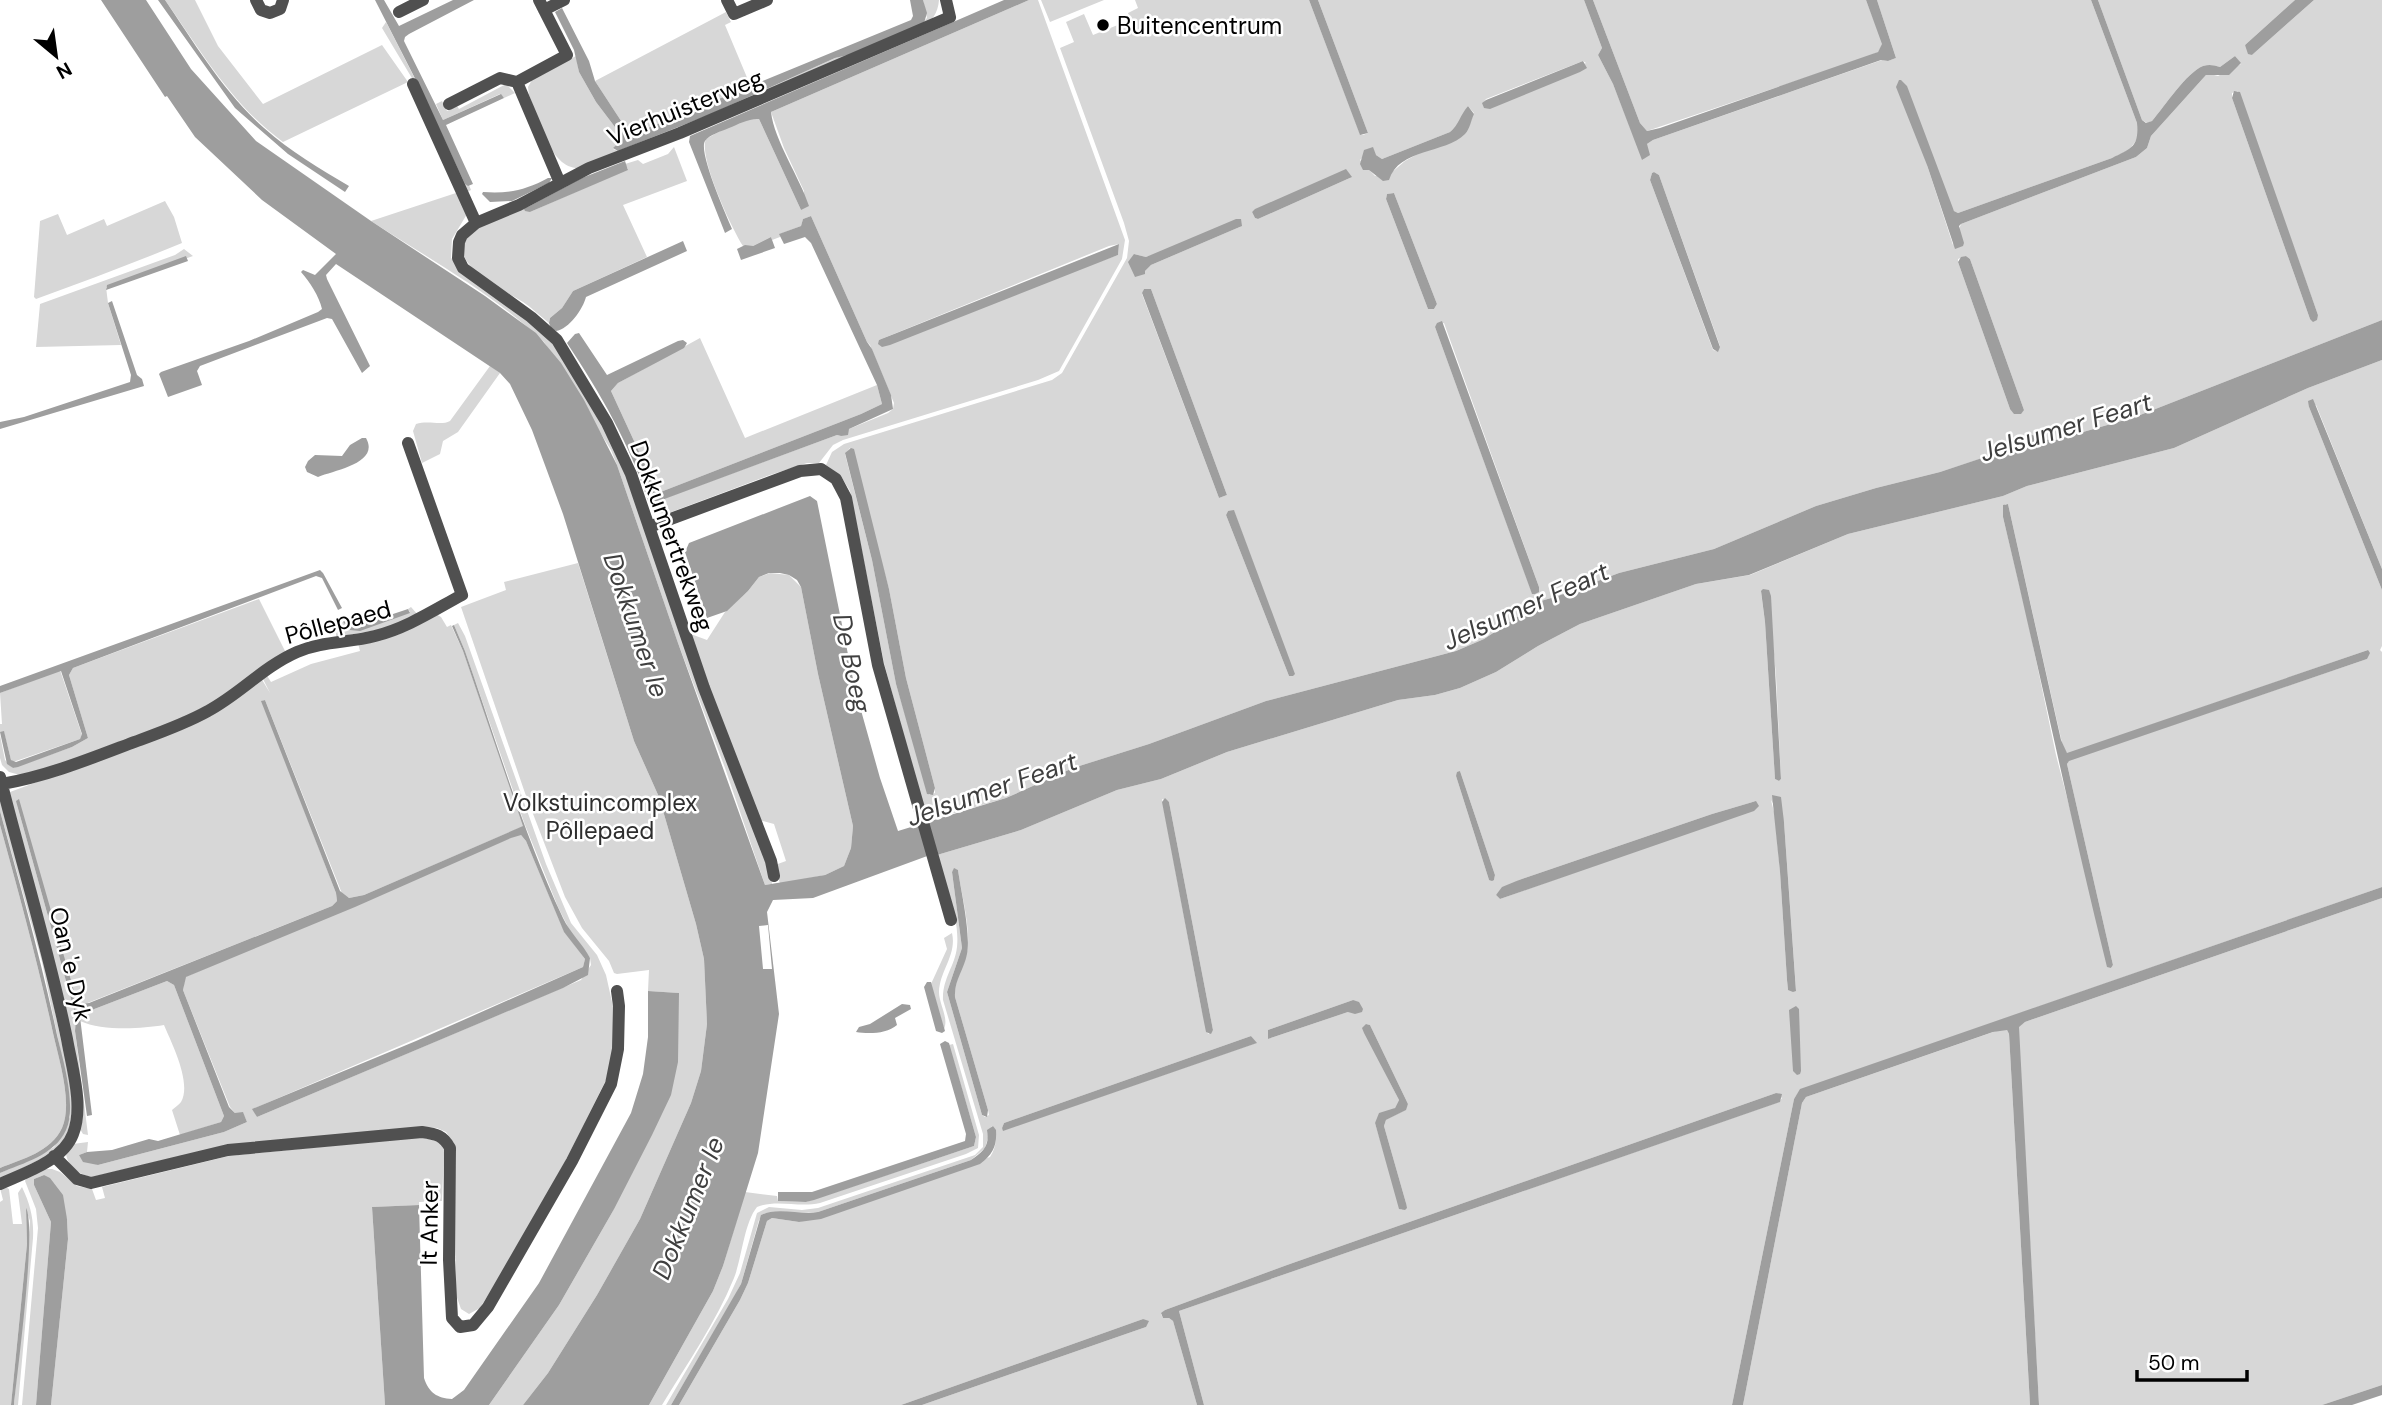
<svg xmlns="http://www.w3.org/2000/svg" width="2382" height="1405" viewBox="0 0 2382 1405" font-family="'DM Sans',sans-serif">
<rect width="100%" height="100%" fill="#fff"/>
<path fill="#d7d7d7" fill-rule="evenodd" d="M165 0H195L218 46 263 104 382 45 408 82 283 142C232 105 201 51 165 0Z
M923 0H939C938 13 932 22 920 28L832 63 688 126 581 168C550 171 539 118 529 95L528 87 532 80 576 56 579 72 596 102 621 135V141L613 149 618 151 711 114 835 58 859 51 919 26 927 18Z
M1029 0H1038L1125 240 1122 259 1059 371 1038 380 843 440 833 445 819 463H807L770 475 666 514 658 513 654 502 837 435 841 436 849 429 888 413 893 409 894 403 870 345 867 342 811 216 803 219 801 226 780 234V237L772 240 771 237 753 246H743C732 229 698 157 706 139 721 131 743 117 759 119L801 210 804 191 784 148 771 112ZM1119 244 1118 255 879 340 1109 246Z
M1041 0H1104L1050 22Z
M1135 0H1309L1360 134 1363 135 1368 133 1318 0H1584L1602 48 1598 55 1613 84 1643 160 1647 144 1653 140 1882 60 1888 61 1896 58 1877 0H2091L2137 123 2138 138 2129 150 2112 158 1958 213 1954 211 1927 165 1953 245 1961 224 2136 157 2147 148 2151 136 2206 75 2210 74 2218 76 2241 64 2235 56 2220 67C2214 65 2209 64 2203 66 2186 73 2165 106 2152 121L2147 123 2142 120 2098 0H2295L2245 45 2252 55 2314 0H2382V320L2135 417 2052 441 2028 434 2007 450 1940 472 1876 488 1816 506 1714 549 1619 573 1558 596 1534 603 1528 610 1484 639 1456 651 1266 701 1149 744 1073 768 1006 798 927 821 884 663 850 491 841 476 826 465 832 452 844 444 1052 380 1062 373 1127 258 1129 241 1124 223 1060 48 1074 42 1066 22 1084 14 1093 35 1130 20 1128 13 1138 8ZM1583 61 1586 63 1490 108 1484 107 1483 103 1486 99ZM2238 91 2318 315 2310 319 2232 98V93ZM1468 106 1474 113 1469 126 1405 161 1391 173 1375 176 1360 160 1363 157 1376 155 1382 159 1450 132 1457 126ZM1654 172 1659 175 1720 346 1717 351 1713 350 1650 180 1652 173ZM1352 177 1258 219 1255 218 1252 212ZM1394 193 1437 304 1434 309H1428L1386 199 1387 194ZM1242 226 1151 265 1145 271 1134 254 1146 257ZM1966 256 1970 259 2024 410 2010 409 1958 262V259ZM1144 289H1151L1227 495 1219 498 1142 294ZM1444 323 1539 587 1532 593 1435 327ZM850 448 889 589 906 678 935 788V793L929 795 896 684 872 560 845 454ZM1228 511H1234L1294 674 1289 676 1226 515Z
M1593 0H1866L1883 44 1878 52 1870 56 1647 131 1640 123Z
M726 12 731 22 725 25 751 87 642 131 636 133 627 130 595 81Z
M386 22 469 185 471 190 467 192 425 100 382 28Z
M506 84 515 93 504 98 500 94 443 120 436 104 442 101 447 111 457 106 459 109Z
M674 147 687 181 623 205 647 257 573 291 562 308 550 318 549 323C540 316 532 308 523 302 503 289 437 260 473 230 483 221 514 211 528 205L530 212 628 169 625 164 638 160 643 164 668 154Z
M459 192 467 214 452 239 451 258 525 317 559 350 620 457 770 870 772 884 765 885 725 768 678 643 617 465 611 450 544 342C494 294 429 259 371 221Z
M165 201 174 217 182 243C134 263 85 281 36 299L34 297 40 221 58 214 67 235 104 219 107 226Z
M184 249 193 256 106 287 108 303 121 345 36 347 40 304 175 255Z
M700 338 745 438 877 385 882 404 861 414 658 493 611 391 618 383Z
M2382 360V569L2316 405 2309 407 2382 590V646L2380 650 2382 652V887L1800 1090 1794 1099 1732 1405H1204L1179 1311 1779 1102 1782 1098 1776 1093 1287 1265 1165 1310 1161 1314 1163 1318H1169L1173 1321 1197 1405H922L1146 1327 1143 1319 901 1405H679L740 1300 748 1283 767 1221 772 1218 799 1222 990 1157C997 1146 997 1138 993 1126L991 1127 985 1148 971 1160 818 1212 765 1213 759 1220 741 1284 733 1299 671 1405H666L728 1299 740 1273 757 1213 769 1207 802 1210 818 1208 975 1155 983 1147V1134L943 1000C942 979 955 966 957 947 960 917 945 884 937 855L1021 830 1117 790 1161 779 1227 752 1398 700 1435 695 1460 688 1496 672 1538 646 1580 624 1696 584 1750 575 1848 534 2003 496 2027 486 2174 448 2308 388ZM2005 504H2008L2062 743 2067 754 2368 650 2367 659 2069 760 2067 764 2113 965 2111 968 2056 755 2027 617 2003 517ZM1768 590 1776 676 1781 779 1779 781 1775 779 1765 622 1761 592ZM1460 771 1495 875 1494 880H1489L1456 776ZM1162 799 1169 802 1213 1030 1208 1034 1201 1007ZM1771 800 1784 822 1796 990H1788L1787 980 1780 872 1775 816ZM1756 801 1621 856 1500 899 1496 895 1519 880 1712 814ZM954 869 958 870C961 892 969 921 968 943 968 963 953 977 955 997L988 1110 989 1115 985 1117 982 1115 947 992 962 948 952 872ZM1353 1000 1352 1012H1348L1268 1039V1030ZM1366 1024 1370 1025 1408 1104 1405 1110 1386 1120 1384 1126 1406 1203 1401 1210 1375 1123 1395 1108 1399 1100 1382 1067ZM1251 1036 1256 1043 1004 1130 1002 1128 1004 1123Z
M490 366 500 373 458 432 443 441 440 454 422 463 413 431 416 424C429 420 441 426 450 421Z
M578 563 634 741 659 797 696 924 704 959 707 1024 701 1071 691 1103 640 1219 597 1295 548 1373 523 1405H489L559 1305 613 1211 679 993 648 991 649 970 617 974 614 973 609 961 582 928 565 897 525 793 461 607 506 590 504 582Z
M770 573 789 575 801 587 818 674 853 826 851 848 844 866 825 875 780 884 775 865 786 861 774 824 759 820 688 633 707 640 725 612 748 591 759 577Z
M259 599 286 653 205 709 56 768 20 775 9 772 2 765 0 758V735L5 760 13 768 72 747 88 738 69 675 73 668Z
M411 607 418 615 389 628 336 637V627L343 622 350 630 410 612 408 609Z
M436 614 441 617 447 627 451 625 463 651 524 826 364 895 349 898 343 896 265 700 262 701 336 893 337 901 332 906 85 1004H81L76 999 16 801 76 1017 75 1031 88 1135 83 1134 80 1129 9 795 10 792 169 733 261 678 270 693 262 677 266 674 271 682 311 664 360 651 358 643Z
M458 623 465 636 546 864 571 923 597 955 606 975 614 1011 613 1050 606 1080 567 1158 512 1257 480 1308 469 1314 461 1309 456 1295 454 1201 456 1151 454 1143 446 1132 437 1128 426 1127 227 1145 92 1177C80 1175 68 1167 66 1154L73 1144 88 1142 87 1152 79 1155 98 1165 224 1132 247 1122 243 1113H235L230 1107 183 990 185 977 517 835H521L526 841 564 931 585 959 583 967 253 1109 257 1117 581 980 591 965 590 958 570 931 558 907 525 825 465 651 454 625Z
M60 670 82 735 80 739 13 762 11 760 4 732H0V724H2L0 693Z
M0 793 47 968 73 1098 69 1133 51 1154 0 1179V1173L42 1154 54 1147 70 1117 67 1082 42 962 0 811Z
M0 825C19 894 38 963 53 1033 59 1060 73 1103 62 1128 51 1152 22 1159 0 1168Z
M2382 898V1385L2322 1405H2039L2018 1027 2025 1022Z
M952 933C957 955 940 970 939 992 939 1004 949 1018 944 1029L931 984 947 949 944 938Z
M167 981 174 985 224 1116 221 1122 180 1135 172 1110C175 1107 179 1105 181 1102 192 1083 172 1044 164 1025 140 1029 102 1031 80 1021L84 1013Z
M2002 1029 2007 1030 2009 1034 2030 1405H1743L1802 1103 1806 1097Z
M953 1044 979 1135 978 1148 966 1154 820 1203C799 1208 777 1199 757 1207 744 1223 742 1258 734 1278 716 1322 687 1364 662 1405H649L713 1291 723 1266 745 1192 777 1196 778 1201 806 1202 974 1146 976 1137 949 1045Z
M421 1137 440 1142 444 1150 442 1201 419 1202V1205L372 1207 385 1405H51L68 1239 67 1219 44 1175 34 1179V1185L51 1222 36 1405H22L38 1228 36 1209 25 1181 28 1175 42 1169H52L60 1172 77 1186 92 1189 96 1200 105 1198 102 1187 229 1156Z
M4 1186 9 1189 13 1224H22L18 1193 22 1187C30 1204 34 1218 33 1238L18 1405H14L30 1221 26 1209 27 1244 11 1405H0V1202L3 1200 0 1188Z"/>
<path fill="#9e9e9e" d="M101 0H146L191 69 256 141 371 221 485 296 536 333 561 363 584 400 617 465 678 643 765 885 825 875 844 866 851 848 853 826 818 674 801 587 797 580 789 575 780 573H769L759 577 748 591 727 611 707 618 685 552 689 543 810 496 817 501 855 689 880 778 898 831 1006 798 1073 768 1149 744 1266 701 1456 651 1484 639 1528 610 1534 603 1558 596 1619 573 1714 549 1816 506 1876 488 1940 472 2006 450 2029 434 2052 441 2135 417 2382 320V360L2308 388 2174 448 2027 486 2003 496 1848 534 1749 575 1696 584 1580 624 1538 646 1496 672 1460 688 1435 695 1398 700 1227 752 1161 779 1117 790 1021 830 937 855H930L813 898 773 900 767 912 779 1014 758 1153 723 1266 713 1291 649 1405H523L548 1373 597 1295 640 1219 691 1103 701 1071 707 1024 704 959 696 924 659 797 634 741 563 514 532 430 510 384 500 373 336 264 326 275 327 279 370 366 362 373 332 319 327 318 200 366 197 371 202 385 168 397 159 374 161 372 249 341 318 312 322 309C319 296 310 282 301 272L303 270 315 275 336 254 262 200 195 137 167 96 165 97Z
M158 0H165C195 44 224 93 264 128 290 151 320 169 349 186L345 192 288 154 235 108Z
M375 0H384L399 26 453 0H474L409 34 405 37 404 41 443 120 501 94 504 98 446 125 473 184 468 186 465 184 426 100Z
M910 0H923L927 13 924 23 848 55 835 58 711 114 618 151 613 148 621 141V135L596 102 579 72 574 50 555 12 562 8 589 61 595 81 627 130 636 133 911 20 913 16Z
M1004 0H1029L771 112C774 140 800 178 809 206L801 210 759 119C750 118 738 124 729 128 722 131 709 135 705 141 698 152 726 215 732 229L725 233 689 142 690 136Z
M1309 0H1318L1368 133 1360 135Z
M1584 0H1593L1640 123 1647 131 1660 128 1878 52 1882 44 1866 0H1877L1896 58 1888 61 1881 60 1653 140 1647 144 1650 155 1642 160 1613 84 1598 55 1602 48Z
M2091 0H2098L2142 120 2146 123 2152 121C2165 106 2186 73 2203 66 2209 64 2214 65 2220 67L2235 56 2241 63 2229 75H2206L2151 136 2147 148 2136 157 1961 224 1959 226 1964 243 1963 246 1955 249 1927 165 1896 87 1899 80H1901L1907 86 1954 211 1958 213 2112 158C2132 148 2139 147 2137 123Z
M2295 0H2314L2252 55 2248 54 2245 45Z
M1583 61 1587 68 1580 72 1490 109 1484 108 1482 103 1486 100Z
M2234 91 2240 92 2318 315 2317 320 2313 322 2310 319 2232 98Z
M1468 106 1474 114C1471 120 1470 129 1465 134 1445 154 1399 148 1389 180L1383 181 1369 170H1363L1360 164 1364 150 1373 147 1376 155 1382 159 1450 132C1459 125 1460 115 1468 106Z
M625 161 628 170 530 212 525 211 524 209 582 178Z
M1346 169 1352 177 1258 219 1255 218 1252 212 1255 209Z
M1654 172 1659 175 1720 347 1718 352 1713 349 1650 180 1652 173Z
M548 178H552L549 183 512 201 490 202 482 194 483 192C508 194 526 190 548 178Z
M1394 193 1437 304 1434 309H1428L1386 199 1387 194Z
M811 216 867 342 872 349 891 395 893 409 849 429 848 435 841 436 837 435 659 501H648C630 444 600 393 567 343L575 334 579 333 607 375 678 341 683 340 687 343 684 348 618 383 611 391 658 493 861 414 882 404 877 385 811 243 805 237 784 244 779 234 801 226 803 219Z
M1236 219H1241L1242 226 1151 265 1145 271V274L1135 277 1128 262 1134 254 1146 257Z
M771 237 775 248 741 260 737 249 745 245 753 246Z
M683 241 687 251 586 297C583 309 569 329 556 331L551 328 549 323 550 318 562 308 573 291Z
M1119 244 1118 255 890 345 882 347 878 344 879 340Z
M186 256 188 261 106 290 107 285Z
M1966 256 1970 259 2024 410 2021 414H2014L2010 409 1958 262 1961 257Z
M1144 289H1151L1227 495 1219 498 1142 293Z
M112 301 137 375 142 379 144 386 0 429V422L24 417 130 382 131 375 108 303Z
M1442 321 1539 587V592L1535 594H1532L1435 327 1437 323Z
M2313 399 2382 569V590L2309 407 2308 401Z
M362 438H366C380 463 336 470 318 477L307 472 305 467 308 461 315 455 342 456 350 445Z
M851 448 854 449 889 589 906 678 935 788 933 795 927 794 896 684 872 560 845 453Z
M2008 504 2061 740 2067 753 2368 650 2370 653 2367 659 2069 761 2067 764 2113 965 2111 968 2107 967C2070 818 2039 667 2003 517V505Z
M1234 510 1295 674 1293 676H1289L1226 515 1228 511Z
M320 570 323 573 342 608 338 610 322 578 316 576 73 668 69 675 88 738 72 747 18 767 13 768 7 764 0 732 4 731 11 760 16 762 80 739 82 734 61 671 0 693V686Z
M1763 589 1769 590 1771 596 1781 779 1779 781 1775 779 1765 622 1761 591Z
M408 609 410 613 360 631 350 630 343 622 347 618 354 624 360 625Z
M454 625 465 651C496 740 523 833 563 918 570 933 583 944 590 958L588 975 563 988 257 1117 252 1109 416 1041 583 967 585 959 564 932 526 841 521 835 511 838 355 907 186 977 183 990 229 1107 235 1113 243 1112 247 1122 224 1132 98 1165 83 1162 79 1155 87 1152 112 1150 149 1139 158 1141 221 1122 224 1116 174 985 167 981 84 1013 80 1017 92 1115 87 1116 75 1031 76 1017 16 801 19 799 72 984 76 999 81 1004 89 1003 332 906 337 901 336 893 261 701 265 700 340 891 349 898 364 895 523 826 463 651 452 626Z
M1460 771 1495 875 1494 880 1492 881 1489 880 1456 776 1457 772Z
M1772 795 1781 797 1784 822 1796 991 1793 992 1788 990 1787 980 1780 872Z
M1165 798 1169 802 1213 1030 1211 1034 1206 1032 1201 1007 1162 802Z
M1756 801 1759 806 1754 811 1500 899 1496 895 1502 887 1519 880 1712 814Z
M0 811C20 885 41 959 57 1035 63 1060 77 1106 66 1130 55 1155 23 1163 0 1173V1168C22 1159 51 1152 62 1128 73 1103 59 1060 53 1033 38 963 19 894 0 825Z
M954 868 958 870C961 891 971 934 967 954 964 970 954 980 955 997L988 1110 987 1117 982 1115 947 992 962 948 952 872Z
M2382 887V898L2025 1022 2019 1027 2039 1405H2030L2009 1034 2007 1030 1993 1032 1806 1097 1802 1103 1743 1405H1732L1794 1099 1800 1089Z
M927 982H931L945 1031 942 1033 936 1031 924 987Z
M648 991 679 993 678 1062 671 1095 652 1135 613 1211 559 1305 489 1405H385L372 1207 419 1205 424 1378C429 1393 437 1398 452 1399L464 1390 539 1283 631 1113 643 1074 648 1037Z
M1353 1000 1359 1002 1363 1009 1362 1012 1355 1014 1348 1012 1268 1039V1030Z
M902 1004 910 1005 911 1009 895 1018 897 1025C887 1034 868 1034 856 1032L859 1027 870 1024Z
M1796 1006 1799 1009 1801 1071 1800 1074 1797 1075 1793 1071 1789 1010Z
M1366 1024 1370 1025 1408 1104 1406 1110 1386 1120 1384 1126 1406 1203 1407 1208 1405 1210 1399 1209 1375 1123 1379 1113 1395 1108 1399 1100 1364 1033 1362 1028Z
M1251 1036 1257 1043 1003 1131 1002 1128 1004 1123Z
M945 1041 949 1043 976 1137 974 1146 814 1200 806 1202 778 1201V1192H812L965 1141 966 1134 940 1044Z
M1776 1093 1782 1094 1780 1102 1179 1311 1204 1405H1197L1173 1321 1169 1318H1163L1161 1313 1165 1310 1287 1265Z
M993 1126 996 1130C997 1146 993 1154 980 1164L821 1219 799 1222 772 1218 767 1221 748 1283 740 1300 679 1405H671L741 1284 761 1215C776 1207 801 1215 818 1212L971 1160C983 1152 990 1146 987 1130Z
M44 1175 50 1178 63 1195 67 1219 68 1239 51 1405H36L51 1222 34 1185V1179Z
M26 1208C37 1227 17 1373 14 1405H11L27 1244Z
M1143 1319 1149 1321 1146 1327 922 1405H901Z
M2382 1385V1395L2352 1405H2322Z"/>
<path fill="#fff" d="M768 925 772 969H763L759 926Z"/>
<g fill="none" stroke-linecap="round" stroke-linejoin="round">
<path stroke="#505050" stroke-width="12" d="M256 0 261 10 270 13 280 9 283 0
M727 0 734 14 767 0
M544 10 564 0
M399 12 423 0
M517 82 560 183
M413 84 476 223
M449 104 500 78 517 82 567 55 539 0
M649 527 800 471 821 469 836 479 846 498 878 665 951 920
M0 777C22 865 49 951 67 1039 72 1068 84 1106 73 1134 63 1161 24 1173 0 1184
M2 784C47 776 87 760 129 744 156 734 183 725 208 711 240 694 263 667 297 652 322 641 349 643 375 636 407 628 434 610 462 595L408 443
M774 876 771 861 704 688 631 474 607 423 557 340 531 317 463 268 458 258 459 242 462 235 476 223 519 205 589 168 680 133 950 17 946 0
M54 1156 77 1179 91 1183 228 1150 422 1132C436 1134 443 1135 450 1148L449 1260 452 1318 460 1327 473 1325 488 1307 572 1161 611 1084 618 1049 619 1006 617 991"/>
</g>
<circle fill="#000" stroke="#fff" stroke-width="2.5" cx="1103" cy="25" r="7"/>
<g text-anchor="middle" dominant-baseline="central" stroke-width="5" stroke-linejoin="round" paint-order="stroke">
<g font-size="24" fill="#000" stroke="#fff" text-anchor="start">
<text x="1117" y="25">Buitencentrum</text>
</g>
<g font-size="24" fill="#000" stroke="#fff">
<text transform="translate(685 107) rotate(-22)">Vierhuisterweg</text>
<text transform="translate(672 536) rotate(70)">Dokkumertrekweg</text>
<text transform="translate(338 622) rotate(-15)">Pôllepaed</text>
<text transform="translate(71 964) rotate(77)">Oan 'e Dyk</text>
<text transform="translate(429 1223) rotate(-89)">It Anker</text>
</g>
<g font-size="24" fill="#2e2e2e" stroke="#fff">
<text x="600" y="802">Volkstuincomplex<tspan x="600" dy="28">Pôllepaed</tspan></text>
</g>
<g font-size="26" font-style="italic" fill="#3f3f3f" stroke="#fff">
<text transform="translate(2066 427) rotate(-17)">Jelsumer Feart</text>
<text transform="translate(1526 606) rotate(-24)">Jelsumer Feart</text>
<text transform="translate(636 625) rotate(71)">Dokkumer Ie</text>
<text transform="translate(852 663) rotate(78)">De Boeg</text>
<text transform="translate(992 789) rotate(-19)">Jelsumer Feart</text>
<text transform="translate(688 1208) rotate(-68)">Dokkumer Ie</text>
</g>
</g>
<g transform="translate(56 56) rotate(151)" stroke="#ffffff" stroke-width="5" paint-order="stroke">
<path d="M0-5L12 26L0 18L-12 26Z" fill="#000000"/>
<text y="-10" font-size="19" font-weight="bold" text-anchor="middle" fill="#000000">N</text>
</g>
<path d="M2137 1370v10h110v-10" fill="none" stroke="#000000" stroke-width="3.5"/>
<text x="2148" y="1370" font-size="21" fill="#000000" stroke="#ffffff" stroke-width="5" paint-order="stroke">50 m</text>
</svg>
